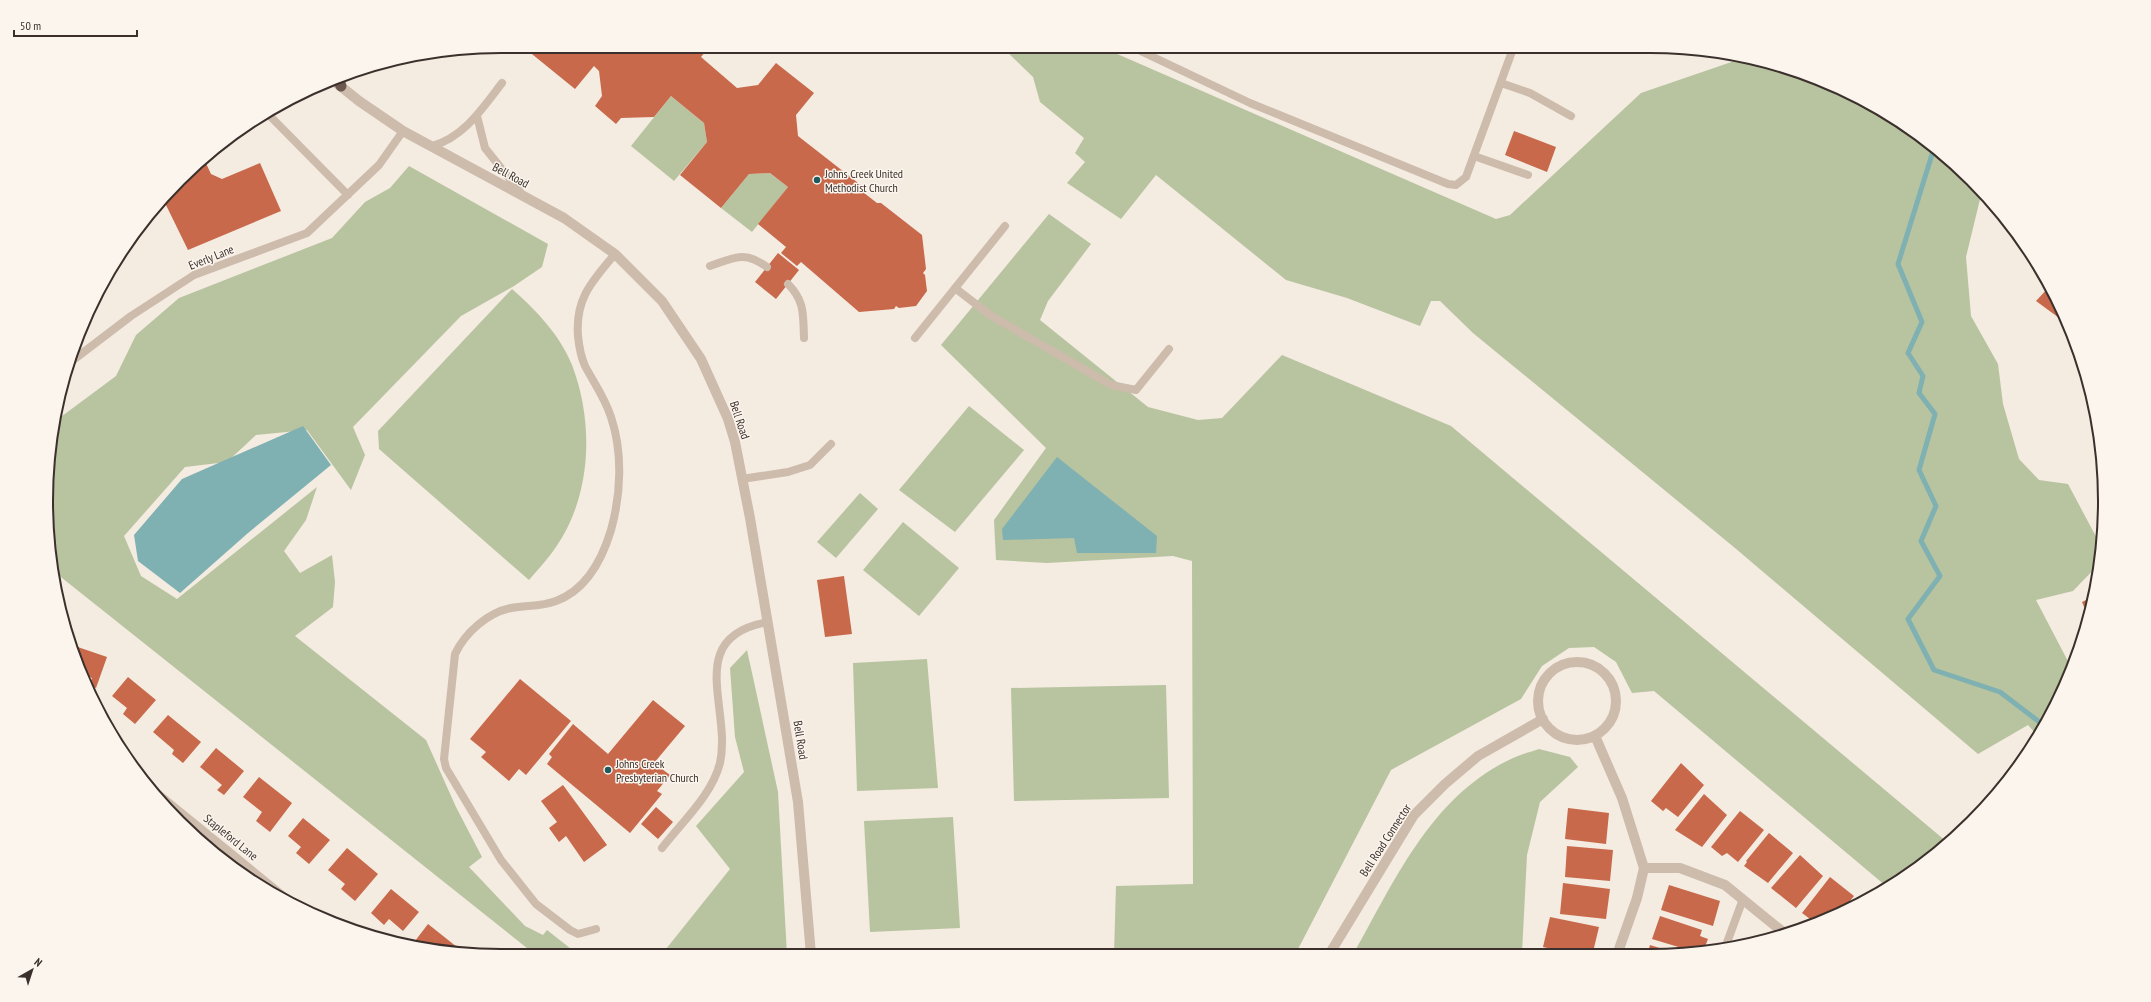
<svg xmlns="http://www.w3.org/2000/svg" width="2151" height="1002" viewBox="0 0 2151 1002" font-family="'PT Sans Narrow',sans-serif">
<rect width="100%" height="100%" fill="#f4ebe1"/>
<path fill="#b8c4a0" d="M1001 46H1090L1098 51 1115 53 1496 219 1510 215 1641 93 1746 57 1824 81 1903 123 1972 179 1982 191 1966 257 1971 316 1998 364 2003 404 2019 459 2039 480 2068 484 2101 546 2099 564 2073 591 2036 600 2072 669 2036 734 2028 725 1978 754 1735 548 1473 333 1440 301H1431L1420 326 1347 298 1286 280 1156 175 1121 219 1067 183 1085 162 1075 153 1084 138 1040 102 1033 77Z
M671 96 704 123 707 142 674 181 631 146Z
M409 166 548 244 542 267 514 286 461 316 353 427 365 455 351 490 307 430 256 435 227 462 185 467 124 536 141 576 177 599 317 487 306 520 284 551 300 573 332 555 335 582 333 607 295 636 426 740 456 807 482 857 469 867 525 926 543 935 547 930 580 956H537L52 570C41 522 49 471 54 422L116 376 136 335 179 298 332 238 365 202 390 188Z
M770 173 788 187 752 232 721 208 749 174Z
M1049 214 1091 244 1048 301 1040 320 1148 407 1198 420 1222 418 1282 355 1451 426 1947 842 1927 862 1886 886 1654 691 1632 693 1616 662 1594 647 1569 648 1542 666 1521 699 1391 770 1296 953 1114 954 1116 886 1193 884 1192 561 1173 556 1047 563 996 560 994 520 1046 448 941 345Z
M512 289C536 310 560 335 572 365 594 422 592 495 556 547 548 559 538 569 529 580L379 449 378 431Z
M969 406 1024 450 955 532 899 490Z
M860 493 878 509 836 558 817 542Z
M903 522 959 568 919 616 863 570Z
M747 650 778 792 787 955H663L662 954 730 869 696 826 744 772 735 737 730 668Z
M927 659 938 788 857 791 853 663Z
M1166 685 1169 798 1014 801 1011 688Z
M1539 749 1570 757 1578 767 1540 802 1527 855 1522 953H1354C1395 880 1432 795 1513 758 1521 754 1531 752 1539 749Z
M953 817 960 928 870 932 864 821Z"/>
<path fill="#7fb0b2" d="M303 426 331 465 248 533 180 593 138 561 134 535 182 479Z
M1057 457 1157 536 1156 553H1077L1074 538 1003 540 1002 529Z"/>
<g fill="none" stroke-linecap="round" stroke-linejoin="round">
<path stroke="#7fb0b2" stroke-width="5" d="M1934 148 1898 264 1922 322 1908 353 1923 376 1919 393 1935 414 1919 470 1936 506 1921 541 1940 576 1908 619 1934 670 2000 692 2042 724"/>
</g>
<path fill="#c8694b" d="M522 46H710L701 57 737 88 758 85 776 63 814 93 796 115 798 136 862 186 859 189 877 203H881L922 235 926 269 923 273 925 275 927 291 916 306 899 308 896 306 894 309 859 312 801 262 797 266 781 253 786 247 758 224 788 187 770 173 749 174 721 208 680 175 707 142 704 123 671 96 654 117 621 118 616 124 595 106 602 96 599 71 594 66 575 89Z
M1514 131 1556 147 1547 172 1505 155Z
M235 135 236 138 224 143V142Z
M203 157 211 174 222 179 260 163 281 211 188 250 166 205 160 203Z
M778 253 799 270 776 299 755 282Z
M2049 287 2070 326 2036 301Z
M844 576 852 634 825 637 817 580Z
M2094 596 2088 616 2082 602Z
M69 644 107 657 96 688 89 685 92 678 82 674Z
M128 677 156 700 135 724 123 714 127 708 112 696Z
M520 679 571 721 526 775 519 769 509 781 481 757 486 752 470 739Z
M653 700 685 726 654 763 670 775 657 791 662 794 630 833 547 764 552 757 549 754 573 724 608 754Z
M168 715 201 742 183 763 172 754 174 750 153 732Z
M216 748 244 771 224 795 217 790 222 785 200 767Z
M1681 763 1704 785 1678 817 1666 808 1663 811 1651 801Z
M259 777 292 803 270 832 256 821 262 812 243 797Z
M563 785 607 845 584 862 566 836 559 842 549 828 557 822 541 801Z
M1704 794 1727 815 1702 847 1675 830Z
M656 807 673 822 658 839 641 824Z
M1568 808 1609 813 1606 844 1565 839Z
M1740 811 1764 830 1738 862 1727 853 1722 856 1711 847Z
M303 818 330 840 309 864 296 853 301 847 288 836Z
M1769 833 1793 853 1768 883 1744 866 1747 862 1746 861Z
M1567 846 1613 850 1610 881 1565 877Z
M347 848 378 874 355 901 341 889 345 884 328 870Z
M1800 855 1823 876 1796 908 1771 888Z
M1830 877 1854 896 1842 911 1824 921 1813 924 1812 918 1810 919 1802 913Z
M1563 883 1610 889 1606 919 1560 914Z
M1669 885 1720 901 1713 926 1661 910Z
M391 889 419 912 403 931 389 919 384 925 371 913Z
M1660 916 1702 930 1700 936 1708 939 1703 952H1695L1652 939Z
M1550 917 1599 927 1593 952 1570 953 1543 947Z
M428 924 462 951 461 952 414 947 412 945Z
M1650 945 1666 950 1669 952H1648Z"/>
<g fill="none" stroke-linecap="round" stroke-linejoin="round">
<path stroke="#cdbbac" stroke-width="8" d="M1130 46 1250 103 1448 184 1456 185 1466 177 1514 46
M1501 83 1530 93 1571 116
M266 112 348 195
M477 116 485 148 521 193
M432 146C464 137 482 109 502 83
M1474 156 1528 175
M710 266C734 258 744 250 767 267
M788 284C805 301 803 315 804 338
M955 288 990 315 1111 385 1136 390 1169 349
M915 338 1005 226
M68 364 131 316 194 275 307 233 379 165 403 131
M742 479 788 472 810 465 831 444
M662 848C682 822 712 795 720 763 732 708 683 637 768 622
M596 929 578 934 570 930 536 904 501 860 446 768 444 759 455 654C465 633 487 613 511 608 526 605 541 607 556 601 586 590 602 560 611 530 621 494 623 453 611 417 605 398 594 383 585 366 581 357 579 346 578 336 575 299 592 281 615 254
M1725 948 1743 899"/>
<path stroke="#cdbbac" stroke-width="10" d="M1538 701a39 39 0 1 1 78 0a39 39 0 1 1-78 0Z
M1595 736 1622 798 1644 868
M152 790 293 905
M1644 868H1680L1725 885 1783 932
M1618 952 1637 898 1644 868
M1330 953 1414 815 1445 784 1478 756 1543 719"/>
<path stroke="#cdbbac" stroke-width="10" d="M334 81 359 101 403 131 564 218 615 254 662 301 701 359 728 419 735 442 750 518 798 802 811 955"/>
<path stroke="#6c584f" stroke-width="11" d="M338 78 341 86"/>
</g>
<g fill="#1f5a5e" stroke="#fbf5ee" stroke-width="1.5">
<circle cx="817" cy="180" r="4"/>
<circle cx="608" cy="770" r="4"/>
</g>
<g text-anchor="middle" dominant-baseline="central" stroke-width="3" stroke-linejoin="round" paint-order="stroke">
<g font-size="12" fill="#3b302b" stroke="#fbf5ee" text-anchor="start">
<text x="825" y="173">Johns Creek United<tspan x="825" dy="14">Methodist Church</tspan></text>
<text x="616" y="763">Johns Creek<tspan x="616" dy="14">Presbyterian Church</tspan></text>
</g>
<g font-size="12" fill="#3b302b" stroke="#fbf5ee">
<text transform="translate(511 175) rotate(28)">Bell Road</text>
<text transform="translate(211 257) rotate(-22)">Everly Lane</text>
<text transform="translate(740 420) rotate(72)">Bell Road</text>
<text transform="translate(801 740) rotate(81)">Bell Road</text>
<text transform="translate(231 837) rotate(39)">Stapleford Lane</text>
<text transform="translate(1385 840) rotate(-57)">Bell Road Connector</text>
</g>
</g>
<path d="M0 0H2151V1002H0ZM501 53H1650A448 448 0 0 1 2098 501V501A448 448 0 0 1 1650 949H501A448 448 0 0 1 53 501V501A448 448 0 0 1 501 53Z" fill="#fbf5ee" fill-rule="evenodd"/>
<path fill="none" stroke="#3b302b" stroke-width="2" d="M501 53H1650A448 448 0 0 1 2098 501V501A448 448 0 0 1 1650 949H501A448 448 0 0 1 53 501V501A448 448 0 0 1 501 53Z"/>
<g transform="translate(32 970) rotate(39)" stroke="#fbf5ee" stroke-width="3" paint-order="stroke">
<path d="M0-3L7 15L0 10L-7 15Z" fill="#3b302b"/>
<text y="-6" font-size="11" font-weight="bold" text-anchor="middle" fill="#3b302b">N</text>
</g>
<path d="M14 30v6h123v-6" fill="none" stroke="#3b302b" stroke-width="2"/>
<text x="20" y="30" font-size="12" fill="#3b302b" stroke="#fbf5ee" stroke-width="3" paint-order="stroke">50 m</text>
</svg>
